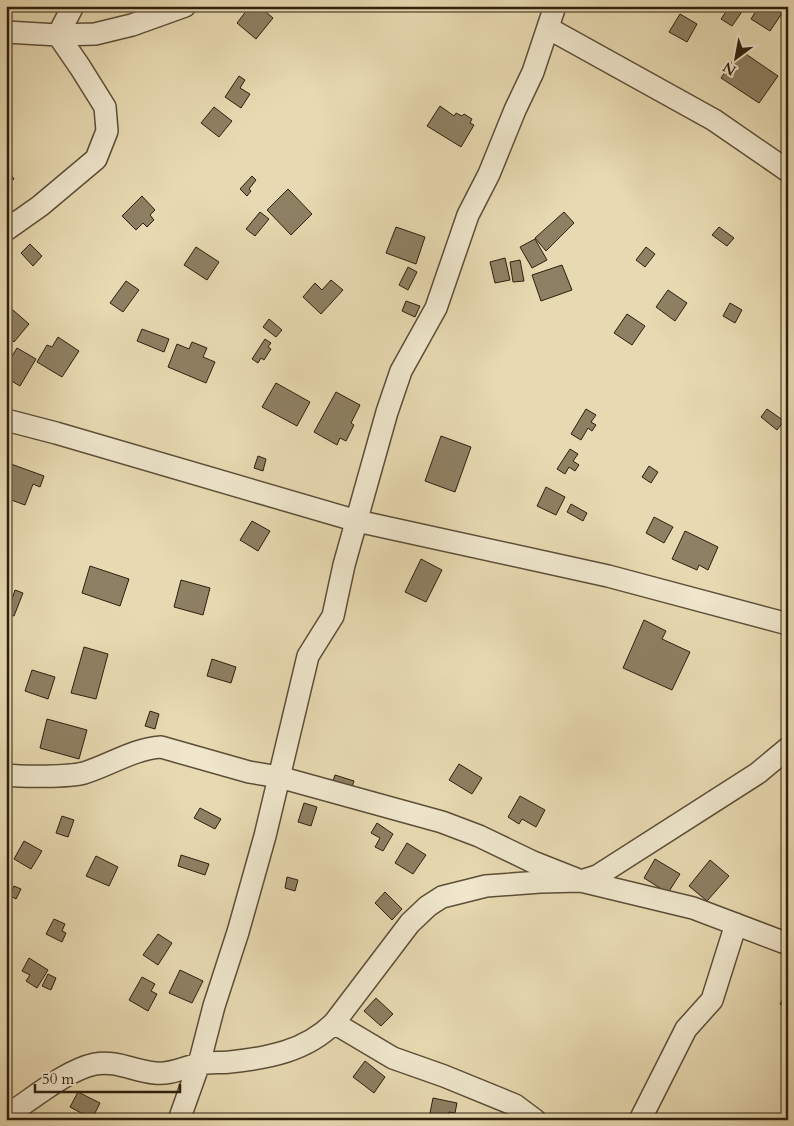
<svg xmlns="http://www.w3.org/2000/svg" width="794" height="1126" viewBox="0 0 794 1126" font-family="Cardo,serif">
<rect width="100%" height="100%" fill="#e7d9b1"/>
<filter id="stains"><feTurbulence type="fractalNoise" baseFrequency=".004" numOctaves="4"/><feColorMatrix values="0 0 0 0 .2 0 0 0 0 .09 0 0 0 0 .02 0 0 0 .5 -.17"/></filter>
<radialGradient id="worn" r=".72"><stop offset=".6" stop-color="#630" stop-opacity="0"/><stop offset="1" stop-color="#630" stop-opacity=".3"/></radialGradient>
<path fill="#8e8063" stroke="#2d200e" d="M250 6H259L273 18 256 39 237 23Z
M730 6H746L732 26 721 19Z
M759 6H787L770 31 751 19Z
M680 14 697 24 687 42 669 32Z
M740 50 778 76 759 103 721 78Z
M239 76 245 80 240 88 250 94 241 108 225 97Z
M440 106 454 116 456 113 462 116 464 114 472 119 470 123 474 125 461 147 427 126Z
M214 107 232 121 219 137 201 123Z
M6 167 14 179 6 184Z
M252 176 256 180 249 189 251 191 247 196 240 189Z
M288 189 312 214 291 235 267 210Z
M142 196 155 210 150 215 154 220 147 227 143 223 136 230 122 216Z
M260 212 269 219 255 236 246 229Z
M564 212 574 223 546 251 535 238Z
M396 227 425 237 416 264 386 253Z
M719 227 734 238 727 246 712 235Z
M535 239 547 260 532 268 520 247Z
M30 244 42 256 33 266 21 253Z
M196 247 219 262 207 280 184 265Z
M646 247 655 254 645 267 636 260Z
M505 258 510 280 495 283 490 262Z
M520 260 524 281 513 282 510 262Z
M562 265 572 290 541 301 532 275Z
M408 267 417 272 408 290 399 285Z
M331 280 343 290 321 314 303 297 315 283 322 290Z
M126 281 139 290 123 312 110 303Z
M668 290 687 303 675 321 656 307Z
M406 301 420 306 415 317 402 311Z
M730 303 742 310 735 323 723 316Z
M6 304 29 324 14 342 6 335Z
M627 314 645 326 632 345 614 333Z
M269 319 282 330 276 337 263 327Z
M142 329 169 339 164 352 137 341Z
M58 337 79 351 62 377 37 362 47 345 52 347Z
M265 339 271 343 268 347 271 349 264 360 261 358 258 363 252 359Z
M192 342 207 348 203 357 215 362 206 383 168 367 177 344 189 349Z
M17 348 36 359 20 386 8 379 12 374 6 370V366Z
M276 383 310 402 297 426 262 407Z
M336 392 360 405 351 423 354 425 346 441 340 438 337 445 314 432Z
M586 409 596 415 591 422 596 425 592 431 588 428 581 440 571 434Z
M767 409 784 421 777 430 761 417Z
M441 436 471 447 455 492 425 481Z
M570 449 578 454 573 461 579 465 575 471 569 467 565 474 557 469Z
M258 456 266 459 263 471 254 468Z
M11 464 44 476 40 487 33 484 25 505 6 498V489L11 476 7 474Z
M649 466 658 472 651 483 642 477Z
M546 487 565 497 556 515 537 506Z
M571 504 587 513 583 521 567 512Z
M654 517 673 527 664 543 646 533Z
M252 521 270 531 258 551 240 540Z
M685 531 718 547 708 570 699 565 697 570 672 559Z
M421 559 442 570 426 602 405 592Z
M90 566 129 579 120 606 82 593Z
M181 580 210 588 203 615 174 607Z
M15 590 23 593 14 616 7 614Z
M644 620 666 631 662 639 690 652 672 690 623 668Z
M84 647 108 654 96 699 71 693Z
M212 659 236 667 231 683 207 676Z
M32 670 55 677 48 699 25 691Z
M150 711 159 714 155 729 145 726Z
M47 719 87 730 79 759 40 748Z
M459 764 482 778 472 794 449 780Z
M335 775 354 781 351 790 332 784Z
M520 796 545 810 536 827 522 819 519 824 508 817Z
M304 803 317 807 311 826 298 822Z
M200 808 221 819 215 829 194 818Z
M62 816 74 820 68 837 56 833Z
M377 823 393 834 383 851 375 847 380 838 371 833Z
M24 841 42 851 31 869 14 859Z
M407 843 426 855 413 874 395 863Z
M181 855 209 864 205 875 178 866Z
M96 856 118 867 109 886 86 876Z
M655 859 680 874 668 893 644 878Z
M710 860 729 876 707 901 689 886Z
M287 877 298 880 295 891 285 888Z
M14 886 21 889 16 899 9 895Z
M385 892 402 909 392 920 375 903Z
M54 919 65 924 62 931 66 933 62 942 46 934Z
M158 934 172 943 158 965 143 955Z
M29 958 48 970 37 988 26 981 30 975 22 971Z
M180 970 203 981 192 1003 169 993Z
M48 974 56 978 51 990 42 986Z
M142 977 155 984 151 991 157 994 148 1011 129 1000Z
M788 990V1008L780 1004Z
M376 998 393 1014 381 1026 364 1011Z
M365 1061 385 1077 374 1093 353 1077Z
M78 1092 100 1103 92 1119 70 1107Z
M433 1098 457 1103 455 1113 449 1112 448 1120 429 1118Z"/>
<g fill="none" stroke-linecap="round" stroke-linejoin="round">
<g stroke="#5c4e37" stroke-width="24">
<path id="minor" d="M548 28 714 120 788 171
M6 32 58 35 95 34 132 25 185 6
M6 230 40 206 96 159 107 131 105 107 80 67 58 35 73 6
M6 420 56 433 357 521 608 576 788 624
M6 775C24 777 68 777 84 773 110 765 133 749 161 747L249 772 279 777 442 822 479 836 533 862 581 881 693 908 788 944
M334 1023 393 1058 444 1076 515 1105 535 1120
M6 1116C31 1100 66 1070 95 1064 116 1060 134 1071 155 1073 171 1075 184 1067 199 1064 209 1062 220 1063 230 1062 268 1058 306 1051 334 1023L410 923 428 906 442 897 486 886 540 882 581 881 597 876 758 773 788 748
M179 1120 199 1064 214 1006 238 932 265 836 308 656 333 616 344 565 387 412 401 371 436 308 468 215 489 174 515 110 533 72 555 6
M640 1120 686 1029 712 1000 736 924"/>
</g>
<use href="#minor" stroke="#efe6cc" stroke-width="21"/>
</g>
<rect width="794" height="1126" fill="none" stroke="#e7d9b1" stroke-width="25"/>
<rect x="8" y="8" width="779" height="1111" fill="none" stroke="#2d200e" stroke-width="2.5"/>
<rect x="12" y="12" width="769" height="1101" fill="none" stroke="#2d200e"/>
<g transform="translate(736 58) rotate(212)" stroke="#efe6cc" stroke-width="4" paint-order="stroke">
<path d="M0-4L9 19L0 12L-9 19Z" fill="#2d200e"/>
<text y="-8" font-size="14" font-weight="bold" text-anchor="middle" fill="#2d200e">N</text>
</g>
<path d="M35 1084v8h145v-8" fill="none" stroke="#2d200e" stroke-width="2.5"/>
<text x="42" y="1084" font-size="15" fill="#2d200e" stroke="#efe6cc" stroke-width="4" paint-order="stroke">50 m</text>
<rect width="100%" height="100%" filter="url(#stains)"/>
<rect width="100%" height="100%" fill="url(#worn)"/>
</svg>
